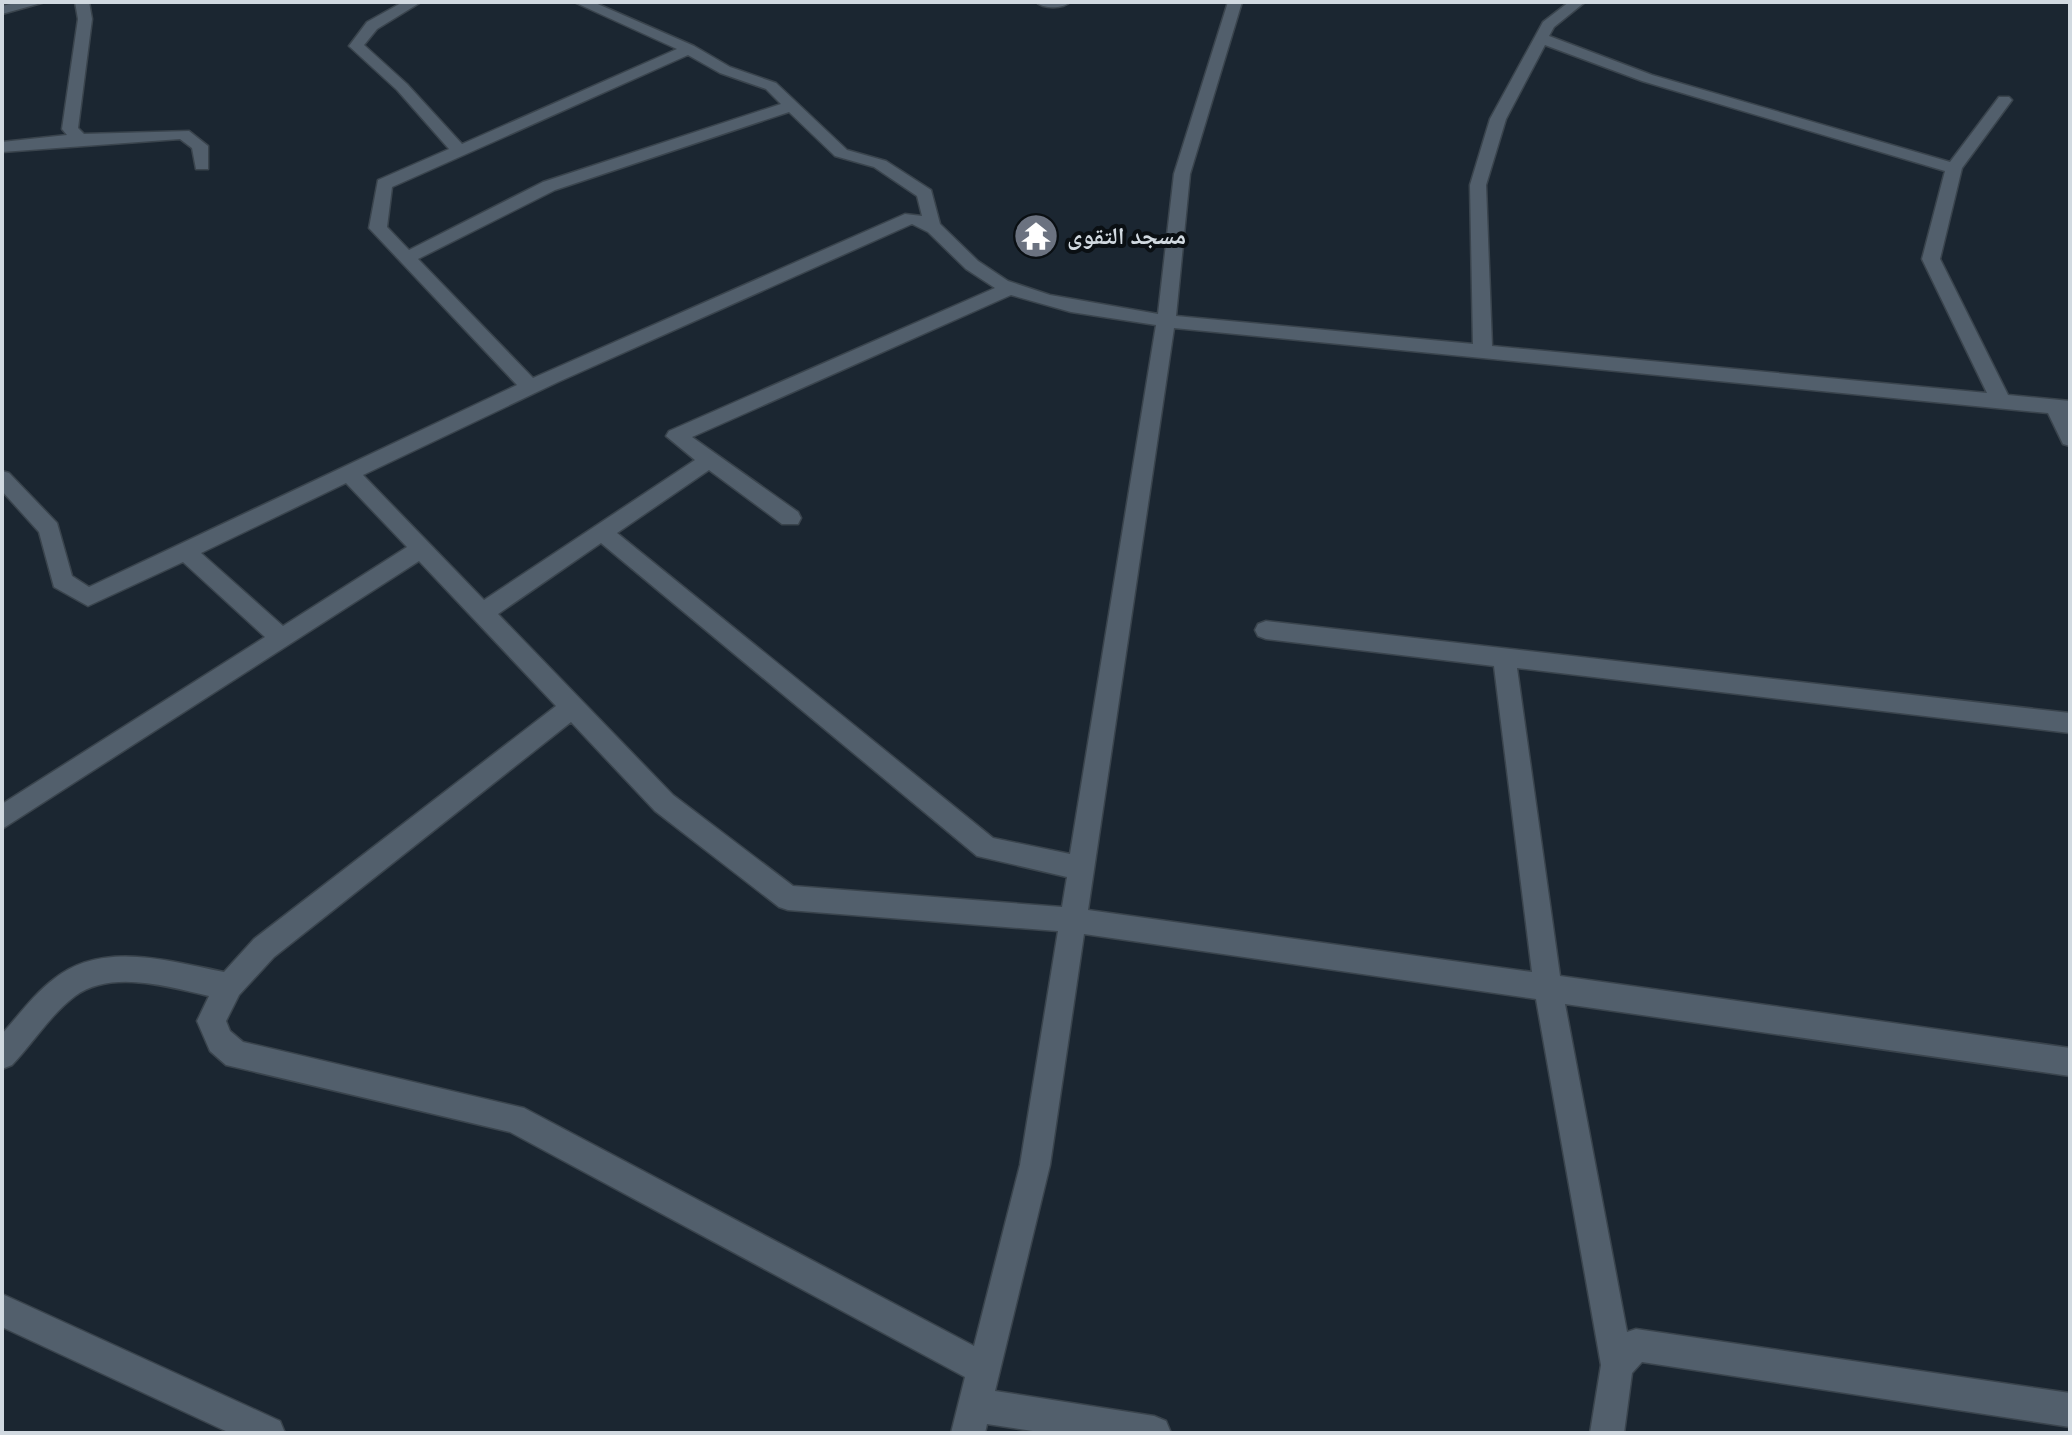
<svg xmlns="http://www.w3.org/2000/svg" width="2072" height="1435" viewBox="0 0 2072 1435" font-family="Roboto,'Noto Naskh Arabic',sans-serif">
<rect width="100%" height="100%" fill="#1b2631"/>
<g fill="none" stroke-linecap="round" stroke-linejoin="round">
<g stroke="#3a444d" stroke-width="3">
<path id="minor" d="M19 2H45L2 14V6Z
M75 2H89L92 19 78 128 84 134 189 131 208 146V169H196L192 148 180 139 2 152V142L67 135 62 129 78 19Z
M403 2H421L377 29 364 45 407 84 462 144 677 49 574 2H593L694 46 730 67 776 83 847 150 886 161 931 190 940 224 978 261 1008 281 1050 295 1158 314 1174 174 1228 2H1242L1190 174 1176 316 1473 344 1470 185 1490 119 1543 22 1569 2H1585L1554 27 1549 36 1652 75 1950 162 1999 97H2009L2012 100 1962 168 1940 259 2008 395 2070 401V446L2063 444 2048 413 1174 328 1088 910 1532 972 1494 666 1266 639 1258 636 1255 630 1258 624 1266 621 2070 713V733L1517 668 1560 976 2070 1048V1076L1565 1004 1627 1332 1636 1329 2070 1393V1427L1642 1362 1632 1373 1624 1433H1590L1601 1365 1536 999 1084 934 1050 1165 995 1391 1154 1416 1166 1421 1171 1433H1046L987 1424 985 1433H951L965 1377 510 1132 226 1065 210 1051 197 1021 209 996C169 987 112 969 75 996 51 1014 33 1043 12 1065L2 1069V1034C19 1015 34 994 54 979 102 940 169 961 224 972L254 939 556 706 419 561 2 829V804L265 637 183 562 88 606 54 587 39 532 2 491V471L9 473 57 523 72 576 89 587 517 385 369 228 378 180 449 149 397 90 349 46 367 22ZM1545 45 1642 81 1945 171 1922 259 1987 393 1492 346 1486 185 1506 119ZM688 55 720 73 766 89 781 104 543 182 409 250 387 227 392 187ZM789 112 835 156 874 167 917 196 922 216 905 214 533 378 418 259 555 190ZM912 224 928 232 966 269 995 288 669 431 666 436 695 460 484 600 363 475 558 382ZM1011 295 1071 312 1156 325 1070 854 993 838 617 533 709 470 782 524H798L801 518 798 512 692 437ZM346 483 407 547 283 626 201 553ZM601 543 977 856 1067 877 1062 907 793 886 673 795 498 614ZM571 722 655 811 779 907 788 910 1058 931 1020 1165 974 1346 524 1108 243 1042 230 1031 226 1021 239 995 274 957Z
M1036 2H1070C1063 9 1043 9 1036 2Z
M2 1294 280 1421 285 1433H230L2 1327Z"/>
</g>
<use href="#minor" fill="#525f6c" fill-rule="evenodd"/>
</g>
<defs>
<g id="temple-disc" transform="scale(2.3)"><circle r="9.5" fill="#6b7280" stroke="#0a0f13"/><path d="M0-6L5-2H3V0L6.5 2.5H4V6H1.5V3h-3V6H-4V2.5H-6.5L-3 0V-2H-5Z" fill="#fff"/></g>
</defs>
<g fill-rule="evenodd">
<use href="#temple-disc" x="1036" y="236"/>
</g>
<g text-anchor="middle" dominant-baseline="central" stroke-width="8" stroke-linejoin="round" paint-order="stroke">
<g font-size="24" font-weight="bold" fill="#d1d9e0" stroke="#0a0f13" text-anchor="start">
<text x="1067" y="236">مسجد التقوى</text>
</g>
</g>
<rect width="2072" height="1435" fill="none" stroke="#d1d9e0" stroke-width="8"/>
</svg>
